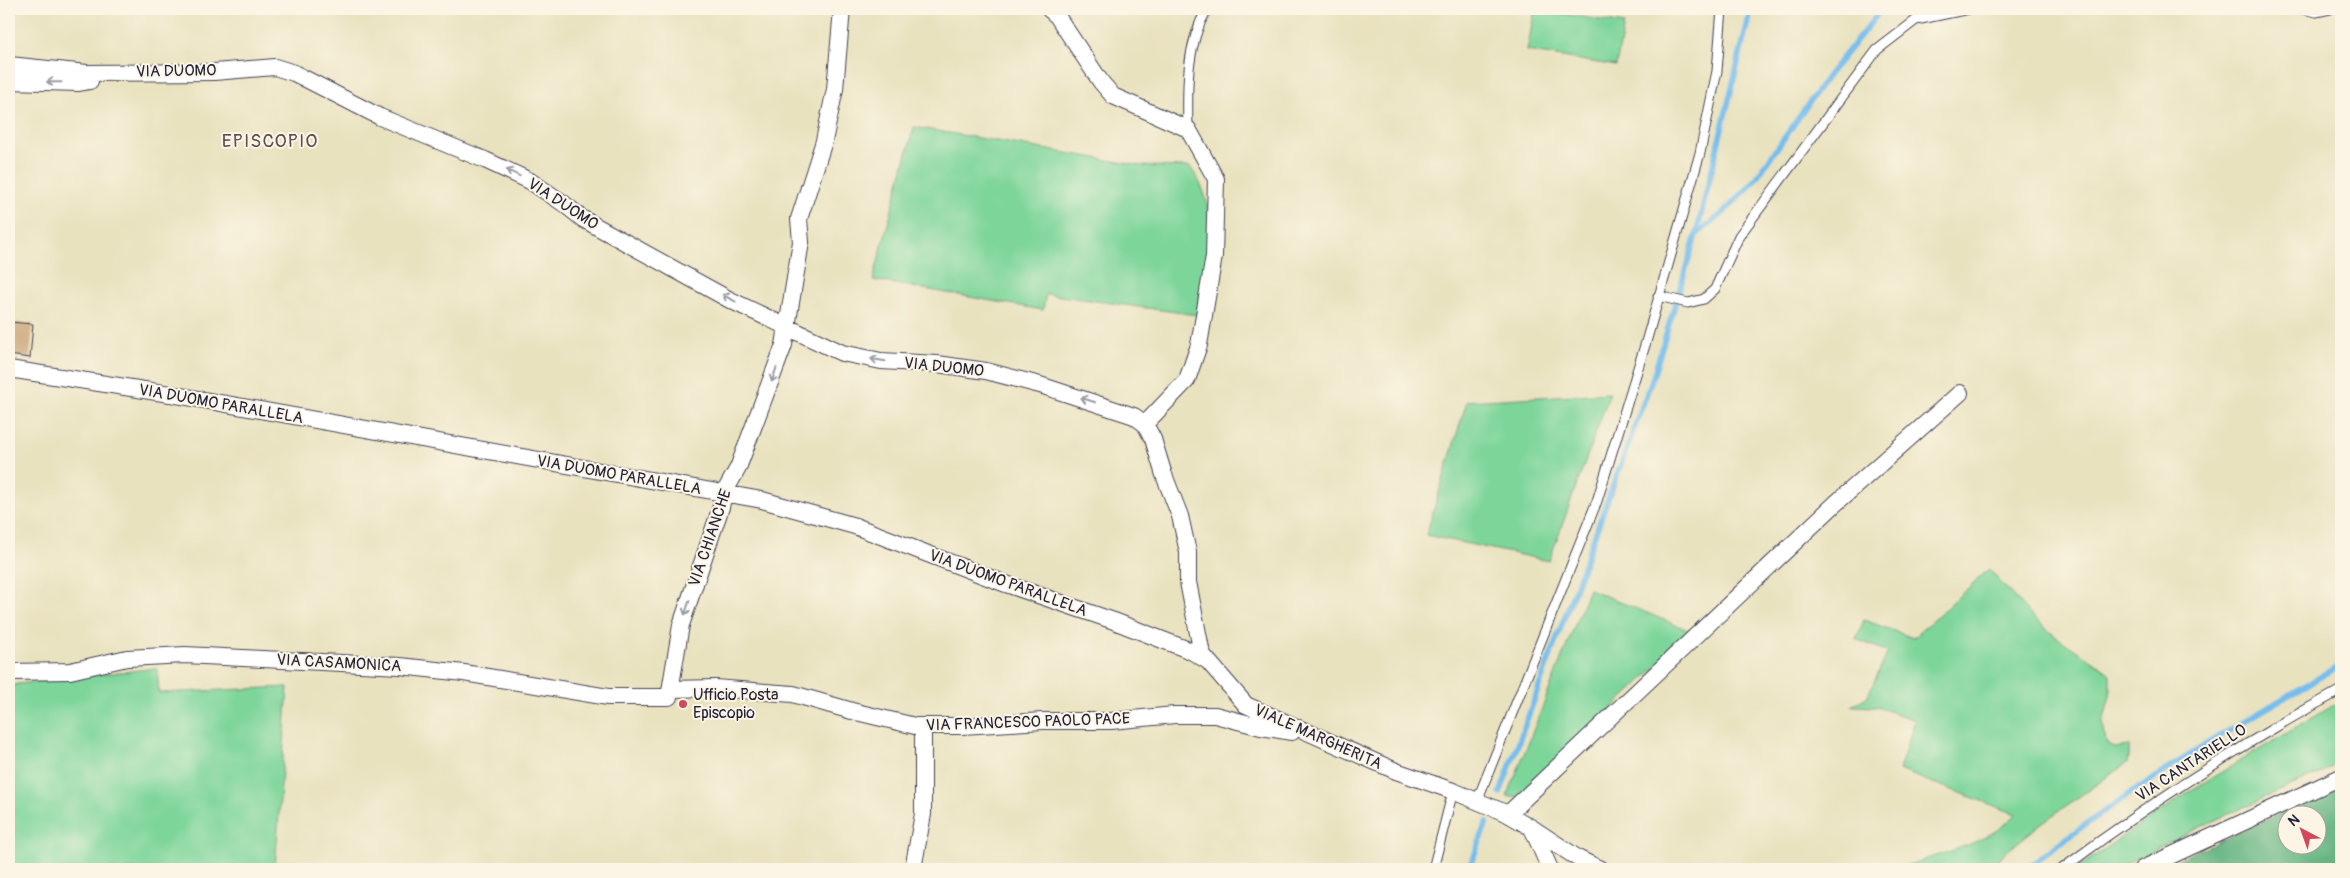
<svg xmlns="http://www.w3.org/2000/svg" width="2350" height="878" viewBox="0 0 2350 878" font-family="Pangolin,sans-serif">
<rect width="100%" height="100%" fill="#fcf5e5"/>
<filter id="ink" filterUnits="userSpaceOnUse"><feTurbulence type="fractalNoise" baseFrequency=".02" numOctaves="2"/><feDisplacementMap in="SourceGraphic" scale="10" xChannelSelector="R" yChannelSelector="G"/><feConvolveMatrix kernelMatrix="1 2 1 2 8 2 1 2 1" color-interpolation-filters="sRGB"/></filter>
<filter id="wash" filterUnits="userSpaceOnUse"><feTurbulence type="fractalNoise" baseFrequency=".0096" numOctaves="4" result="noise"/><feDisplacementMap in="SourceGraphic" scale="20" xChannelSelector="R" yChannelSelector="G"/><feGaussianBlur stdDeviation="1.12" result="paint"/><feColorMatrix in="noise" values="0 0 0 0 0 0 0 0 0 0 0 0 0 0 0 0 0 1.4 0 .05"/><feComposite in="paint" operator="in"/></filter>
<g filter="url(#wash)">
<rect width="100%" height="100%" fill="#e9e2bf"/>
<path fill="#7dd59a" stroke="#507c6a" d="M1535 9 1624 24 1616 66 1527 51Z
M914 127 1143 166 1190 167C1224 211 1205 264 1197 315L1046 294 1043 310 873 280Z
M1610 393 1549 561 1426 535 1467 401Z
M1989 569C2010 593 2030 616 2055 636 2073 649 2092 659 2110 674V696L2103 722 2106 743 2114 748 2130 746 2127 763 2043 822 1985 869H1896C1934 855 1989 845 2016 814L1899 770 1915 720 1877 707 1851 706 1867 697 1888 652 1856 639 1864 620 1913 638Z
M1589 589 1693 632 1518 797H1507Z
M157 668 159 693 288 687 275 869H9V688L17 684Z
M2341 701V763L2211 822 2115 869H2076L2188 792Z"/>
<path fill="#66b682" stroke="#446c5e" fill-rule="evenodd" d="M2341 787V869H2156ZM2288 816H2318V846H2288Z"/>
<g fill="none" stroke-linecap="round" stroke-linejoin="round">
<path stroke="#76bded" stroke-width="5.5" d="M1696 235 1751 9
M1500 793 1654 374 1696 235 1722 214 1752 184 1827 77 1882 9
M1469 869 1487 822
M2026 869C2124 792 2233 727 2341 665"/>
</g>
<g id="blocks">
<path fill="#c7a376" d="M9 322 33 324 30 358 9 355Z"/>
</g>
</g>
<g filter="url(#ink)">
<use href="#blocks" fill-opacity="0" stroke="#403f4f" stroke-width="1"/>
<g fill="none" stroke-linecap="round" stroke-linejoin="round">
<g stroke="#403f4f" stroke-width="11">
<path id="service" d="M2303 9 2316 12 2330 9
M1188 129C1187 88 1186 45 1207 9
M1658 296 1688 303 1704 299 1715 289 1739 236 1877 50 1916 20 1969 9
M1477 801 1597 501 1646 342 1700 153 1717 71 1722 9
M1433 869 1453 791
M2062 869C2151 802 2244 743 2341 690"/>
</g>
<g stroke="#403f4f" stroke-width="18">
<path id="minor" d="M1049 9 1057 16 1101 82 1113 96 1188 129 1216 179 1214 256 1199 345 1187 380 1145 424
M9 65 87 73 214 72 275 67 294 73 380 117 485 160 530 181 563 203 583 219 730 300 842 353 881 361 937 364 986 371 1040 385 1134 416 1145 424 1153 439 1164 475 1180 516 1188 552V582L1202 654 1246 705 1396 771 1453 791 1508 814 1532 828 1550 869
M9 81 79 83 90 81
M9 369 170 394 762 500 855 526 1006 584 1114 621 1191 651 1208 661
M9 672 70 671 127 658 185 655 400 666 464 673 608 697H669L681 625 721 507 724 493 738 468 784 345 801 242 799 219 824 141 835 89 842 9
M671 689 715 688 793 694 852 711 915 726H962L1043 721H1111L1175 715H1215L1261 727 1292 732
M1508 814 1835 504 1960 393
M1532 828 1579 859 1600 869
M913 869 923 814V726
M2142 869 2341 777"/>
</g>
<use href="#service" stroke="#fff" stroke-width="9"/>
<use href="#minor" stroke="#fff" stroke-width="16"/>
</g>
<defs><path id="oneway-shaft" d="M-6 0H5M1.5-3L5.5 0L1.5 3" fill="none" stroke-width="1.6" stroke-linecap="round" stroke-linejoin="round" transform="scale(1.25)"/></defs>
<g stroke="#9c9ca7">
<use href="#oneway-shaft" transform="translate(54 82) rotate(-179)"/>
<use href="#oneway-shaft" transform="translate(513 173) rotate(-155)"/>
<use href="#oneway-shaft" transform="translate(729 298) rotate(-152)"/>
<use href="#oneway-shaft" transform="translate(878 360) rotate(-171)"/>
<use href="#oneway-shaft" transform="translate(774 375) rotate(109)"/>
<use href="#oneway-shaft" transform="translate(1088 400) rotate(-162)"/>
<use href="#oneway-shaft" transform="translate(687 608) rotate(108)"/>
</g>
</g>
<circle fill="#d1495b" stroke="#fcf5e5" stroke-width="2" cx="683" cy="704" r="5"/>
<g text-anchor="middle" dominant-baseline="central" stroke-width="4" stroke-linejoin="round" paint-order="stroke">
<g font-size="16" fill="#22223b" stroke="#fcf5e5">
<text transform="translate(176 71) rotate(-1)">VIA DUOMO</text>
<text transform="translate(563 204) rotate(33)">VIA DUOMO</text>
<text transform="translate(944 367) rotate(6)">VIA DUOMO</text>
<text transform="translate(221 404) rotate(10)">VIA DUOMO PARALLELA</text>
<text transform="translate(619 475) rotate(10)">VIA DUOMO PARALLELA</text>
<text transform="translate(710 538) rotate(-71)">VIA CHIANCHE</text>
<text transform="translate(1008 583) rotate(20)">VIA DUOMO PARALLELA</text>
<text transform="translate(339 663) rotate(3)">VIA CASAMONICA</text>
<text transform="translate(1028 722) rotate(-2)">VIA FRANCESCO PAOLO PACE</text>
<text transform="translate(1318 737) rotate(24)">VIALE MARGHERITA</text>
<text transform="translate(2191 763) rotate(-33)">VIA CANTARIELLO</text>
</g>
<g font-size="16" fill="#22223b" stroke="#fcf5e5" text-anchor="start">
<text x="693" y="695">Ufficio Posta<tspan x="693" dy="18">Episcopio</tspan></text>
</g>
<g font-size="19" letter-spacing="1" fill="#5c4f50" stroke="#fcf5e5">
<text x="270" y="141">EPISCOPIO</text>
</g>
</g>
<rect width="2350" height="878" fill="none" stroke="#fcf5e5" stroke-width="30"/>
<g transform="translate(2302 830) rotate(319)"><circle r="24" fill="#fcf5e5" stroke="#a5a1a1"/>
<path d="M0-4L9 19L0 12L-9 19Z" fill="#d1495b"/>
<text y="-8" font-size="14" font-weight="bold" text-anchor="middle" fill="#22223b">N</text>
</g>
</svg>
